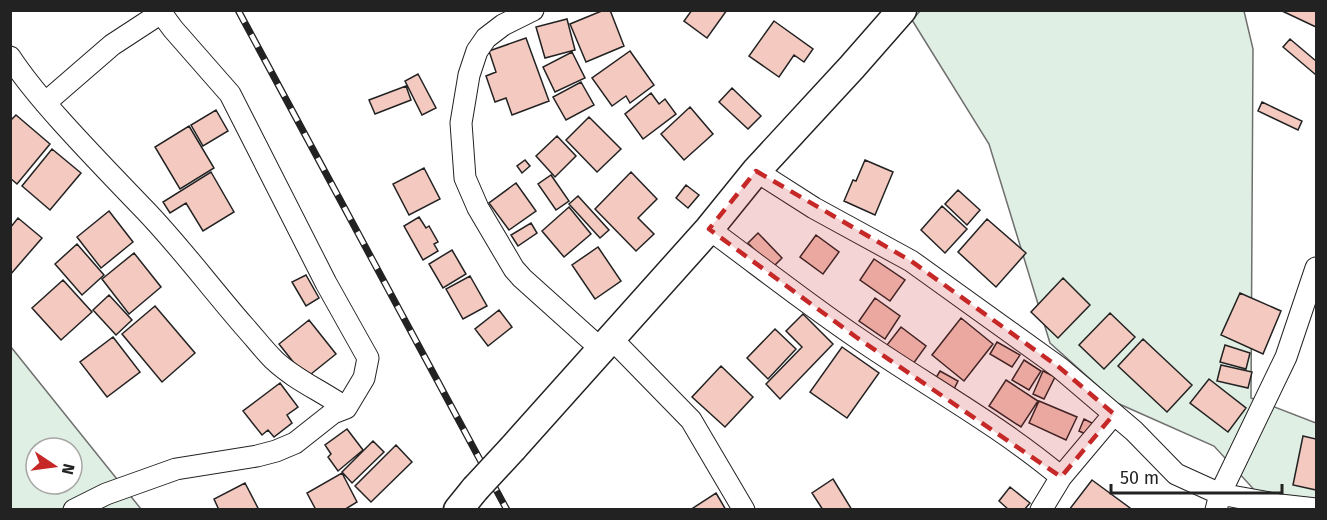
<svg xmlns="http://www.w3.org/2000/svg" width="1327" height="520" viewBox="0 0 1327 520" font-family="'Fira Sans',sans-serif">
<rect width="100%" height="100%" fill="#fff"/>
<path fill="#e0efe3" stroke="#6f6f6f" stroke-width="1.5" fill-rule="evenodd" d="M921 10 1244 11 1253 49 1251 398 1316 423V509H1272L1214 446 1117 403 1050 343 989 144 912 20Z
M11 347 141 509H11ZM36 448H72V484H36Z"/>
<path fill="#f3c9c0" stroke="#222" stroke-width="1.5" d="M604 10H610L624 46 586 62 570 24Z
M692 10H727L707 38 684 21Z
M1280 10H1316V27Z
M567 19 575 50 545 58 536 27Z
M774 21 813 49 804 62 794 55 779 77 749 56Z
M526 38 549 101 512 115 506 98 495 102 486 76 496 72 489 51Z
M1290 39 1316 61V75L1283 47Z
M630 51 654 85 630 103 626 96 612 106 592 78Z
M572 52 585 78 555 92 543 67Z
M418 74 436 108 422 115 405 81Z
M581 82 594 105 566 120 553 97Z
M406 86 411 100 375 114 369 100Z
M732 88 761 116 748 129 719 102Z
M651 93 659 104 665 99 676 114 643 139 625 114Z
M1262 102 1302 121 1298 130 1258 111Z
M690 107 713 134 684 160 661 134Z
M216 110 228 131 203 146 191 125Z
M16 115 50 144 17 184 10 178V121Z
M589 117 621 149 597 172 566 140Z
M189 126 214 168 180 189 155 147Z
M557 136 576 156 555 177 536 156Z
M52 149 81 173 50 210 22 186Z
M525 160 530 166 522 173 517 166Z
M865 160 893 172 875 215 844 201 853 180 856 181Z
M424 168 440 199 409 215 393 184Z
M211 172 234 212 203 231 186 203 170 213 163 202Z
M631 172 657 199 638 218 654 234 636 251 595 209Z
M551 175 569 201 556 210 538 184Z
M516 183 536 211 509 230 489 203Z
M686 185 699 195 688 208 676 198Z
M958 190 980 210 967 225 945 204Z
M578 196 609 230 600 238 569 204Z
M942 206 967 229 945 253 921 230Z
M569 207 591 234 564 257 542 231Z
M109 211 133 242 101 268 77 237Z
M419 217 426 228 429 226 438 242 434 244 438 251 423 260 404 226Z
M18 218 42 238 10 275V228Z
M987 219 1026 253 996 287 958 252Z
M531 223 537 233 518 246 511 235Z
M758 233 782 258 772 268 748 243Z
M816 235 839 252 823 274 800 257Z
M77 244 104 275 82 295 55 264Z
M598 247 621 281 595 299 572 265Z
M452 250 466 274 443 288 429 264Z
M134 253 161 287 129 314 102 279Z
M874 259 905 280 890 301 860 280Z
M306 275 319 298 306 306 292 282Z
M470 276 487 306 463 319 446 289Z
M1063 278 1090 305 1058 338 1031 312Z
M63 280 92 312 61 340 32 308Z
M1240 293 1281 311 1263 354 1221 335Z
M109 295 132 320 116 335 93 310Z
M875 298 900 316 885 339 859 321Z
M155 306 195 353 162 382 122 334Z
M499 310 512 327 488 346 475 329Z
M1110 313 1135 337 1104 369 1079 345Z
M803 314 833 344 780 399 766 384 802 347 786 331Z
M961 318 993 344 964 381 932 355Z
M309 320 336 354 306 378 279 344Z
M901 327 926 346 913 364 887 345Z
M775 329 796 349 768 379 747 358Z
M113 337 140 372 107 397 80 362Z
M1143 339 1192 385 1167 412 1118 366Z
M997 342 1020 355 1012 367 990 354Z
M1225 345 1250 353 1246 369 1220 362Z
M842 347 879 373 847 418 810 392Z
M1024 360 1041 371 1029 390 1012 380Z
M1221 365 1252 372 1248 388 1217 381Z
M721 366 753 397 725 427 692 397Z
M940 371 958 381 953 391 934 381Z
M1043 371 1055 377 1044 399 1033 394Z
M1209 379 1246 408 1228 432 1190 403Z
M1006 380 1038 401 1021 427 989 406Z
M280 383 298 407 287 415 292 423 274 437 268 430 262 435 243 411Z
M1039 401 1077 417 1066 440 1029 423Z
M1084 419 1096 425 1090 436 1079 431Z
M347 429 363 450 338 471 328 457 331 454 325 445Z
M1303 436 1316 439V490L1293 485Z
M373 441 384 452 352 483 342 472Z
M396 445 412 462 371 502 355 486Z
M342 473 357 502 344 510H316L307 493Z
M833 479 852 510H823L812 493Z
M1092 480 1130 508 1129 510H1069Z
M245 483 259 510H219L214 499Z
M1010 487 1030 503 1024 510H1009L999 501Z
M716 493 726 510H690Z"/>
<g fill="none" stroke-linecap="round" stroke-linejoin="round">
<g stroke="#222" stroke-width="23">
<path id="street" d="M533 10 503 25 486 38 477 51 469 75 461 123 465 178 478 208 514 269 522 278 601 349
M10 57C25 80 43 101 61 121 88 151 115 179 143 208 179 245 210 287 244 326 254 337 263 349 274 360 295 380 322 391 346 408
M45 103 112 45 161 13
M756 171 814 208 911 261 1060 368 1134 431 1176 474 1220 494 1280 505 1316 509
M709 229C758 265 806 303 856 337 924 384 998 424 1061 477
M611 338 691 420 744 510
M74 510 106 494 176 469 257 456 276 451 295 443 333 413 346 408 364 378 368 358 326 283 230 94 173 29 159 10
M1041 510 1061 477 1114 414
M1216 510 1220 494 1286 357 1316 268"/>
</g>
<g stroke="#222" stroke-width="31">
<path id="secondary" d="M513 448 709 229 756 171 852 67 902 10
M458 510 475 489"/>
</g>
<use href="#street" stroke="#fff" stroke-width="21"/>
<use href="#secondary" stroke="#fff" stroke-width="28"/>
<g stroke="#222" stroke-width="7">
<path id="rail" d="M238 10 507 510"/>
</g>
<use href="#rail" stroke="#fff" stroke-width="4.5" stroke-dasharray="14" stroke-linecap="butt"/>
<g stroke="#222" stroke-width="31" stroke-linecap="butt">
<path id="secondary-bridge" d="M475 489 513 448"/>
</g>
<use href="#secondary-bridge" stroke="#fff" stroke-width="28"/>
</g>
<path fill="#c62828" fill-opacity="0.2" stroke="#c62828" stroke-width="4.5" stroke-dasharray="12 8" stroke-linejoin="round" d="M756 171 911 261 1060 368 1114 414 1061 477 856 337 709 229Z"/>
<rect width="1327" height="520" fill="none" stroke="#222222" stroke-width="24"/>
<g transform="translate(54 466) rotate(103)"><circle r="28" fill="#ffffff" stroke="#a7a7a7" stroke-width="1.5"/>
<path d="M0-4.5L10 22L0 15L-10 22Z" fill="#c62828"/>
<text y="-9" font-size="16" font-weight="bold" text-anchor="middle" fill="#222222">N</text>
</g>
<path d="M1111 484v9h171v-9" fill="none" stroke="#222222" stroke-width="3"/>
<text x="1120" y="484" font-size="18" fill="#222222" stroke="#ffffff" stroke-width="4.5" paint-order="stroke">50 m</text>
</svg>
